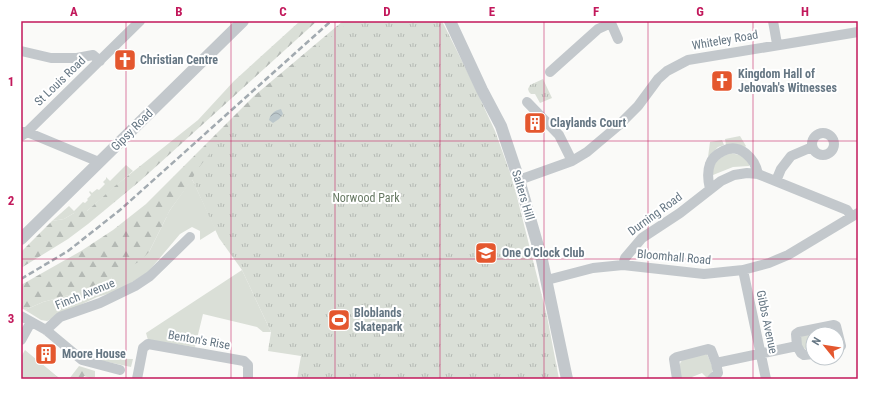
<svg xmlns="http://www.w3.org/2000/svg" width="879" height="400" viewBox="0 0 879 400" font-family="'Roboto Condensed',sans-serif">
<defs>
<pattern id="forest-firs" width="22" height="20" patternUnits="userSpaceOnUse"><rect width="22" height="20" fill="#dadfd7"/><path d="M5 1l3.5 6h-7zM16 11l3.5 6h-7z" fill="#b4b9b4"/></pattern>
<pattern id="park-tufts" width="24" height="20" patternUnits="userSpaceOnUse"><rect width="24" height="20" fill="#dadfd7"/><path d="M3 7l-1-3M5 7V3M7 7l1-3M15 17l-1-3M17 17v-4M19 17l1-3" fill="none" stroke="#b4b9b4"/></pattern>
<pattern id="water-waves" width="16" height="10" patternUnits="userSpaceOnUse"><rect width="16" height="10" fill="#bbc7cb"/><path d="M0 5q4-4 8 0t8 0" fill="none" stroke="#9ca6aa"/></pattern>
</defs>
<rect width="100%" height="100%" fill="#fafaf8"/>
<path fill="#dadfd7" d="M740 136 746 146 745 147 738 145H726L725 139Z
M722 140 724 145 718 147 708 157 710 142Z
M731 153 743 156 749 164V166L733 167 713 175 712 173C713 161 721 156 731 153Z
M126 165 133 171 87 211 74 213 64 219 52 221 69 206 74 211 83 202 85 203 88 200 87 199 91 195 89 192 90 191 92 193 97 189 99 190 105 184 103 182 106 179V177L110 181Z
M192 179 216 230 200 240V231L192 227 180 234 148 272 118 291 97 297 47 321 41 320 25 310 43 302 84 291 106 281 149 252 170 210Z
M242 270 271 332H263L257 327 203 314 195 347 148 340 146 333Z
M831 328 835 334H813V351C803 350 797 346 802 334Z
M25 350 60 379H21V357Z
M707 354C711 364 717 371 707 378L702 373 692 377 694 379H679C677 354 686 358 707 354Z
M89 358 133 359 131 367Z"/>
<path fill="url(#forest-firs)" d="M300 21H317L140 181 88 224 68 239 21 268V252L52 221 64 219 84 207 87 211 115 186 198 120 234 81Z
M343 21H385L192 180 170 210 149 252 140 261 106 281 84 291 43 302 25 310 21 308V285L81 251 113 230 146 204 254 96Z
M36 359 60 379H53L50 375 42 373Z
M79 366 95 371V377L90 378 84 376 83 379H69Z"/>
<path fill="url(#park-tufts)" d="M351 21H442L470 77 495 131 513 181 547 316 559 379H297L301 356 268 351 271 332 242 270 219 238 192 179 197 170 235 121 313 51Z
M543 79 552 98 540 103 535 94H531L529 92 528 89 530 85Z"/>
<path fill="url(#water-waves)" d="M281 109 283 114 279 119 273 123 269 120C271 113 274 111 281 109Z"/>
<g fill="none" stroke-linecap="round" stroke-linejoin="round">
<path stroke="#c3c8cc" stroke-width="10" d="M773 21 777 44
M611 23 618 39
M21 51 51 58H77L93 55 100 61
M550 72 598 29 611 23 610 21
M527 102 559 135 572 161
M21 132H27L99 162
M812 144a11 11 0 1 1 22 0a11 11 0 1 1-22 0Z
M21 136 27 132 140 21
M519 180 572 161 587 152 619 125 638 106 658 79 667 71 688 60 858 32
M776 181 781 169 791 156 812 147
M710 189C708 181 707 172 710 164 712 158 717 154 723 151 740 142 755 159 758 174
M623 265 625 258 642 238 680 213 721 181 734 175 747 173 758 174 847 210 851 216
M743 270 766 379
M547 280 593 268 623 265 704 274 743 270 769 263 788 255 858 213
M21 316 46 330 82 360 120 370
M46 330 60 317 100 303 135 286 150 276 190 237
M21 340 31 322
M813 354 804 355 801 353 797 346 796 334 799 332 834 325 836 326 841 346 837 349
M716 363 797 346
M137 379 143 348 148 344 244 361 248 365V379
M677 379 674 359 677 357 708 349 711 350 716 363 718 373 712 379"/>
<path stroke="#c3c8cc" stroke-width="12" d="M450 21 482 90 501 126 519 180 542 260 567 379
M21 239 243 21"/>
<path stroke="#a2aab0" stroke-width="2.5" stroke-dasharray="6 3" stroke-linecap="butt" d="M21 279 68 251 120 210 331 21"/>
</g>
<path fill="none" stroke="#c2185b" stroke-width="1" stroke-opacity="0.55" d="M126 21V379M231 21V379M335 21V379M440 21V379M544 21V379M648 21V379M753 21V379M21 141H858M21 259H858"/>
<defs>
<g id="church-square" transform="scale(1.15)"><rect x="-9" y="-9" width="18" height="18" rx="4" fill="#e4572e" stroke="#fff"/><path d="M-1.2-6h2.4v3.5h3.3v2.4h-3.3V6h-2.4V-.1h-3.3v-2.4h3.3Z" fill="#fff"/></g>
<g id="building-square" transform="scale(1.15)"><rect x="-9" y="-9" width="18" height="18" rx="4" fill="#e4572e" stroke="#fff"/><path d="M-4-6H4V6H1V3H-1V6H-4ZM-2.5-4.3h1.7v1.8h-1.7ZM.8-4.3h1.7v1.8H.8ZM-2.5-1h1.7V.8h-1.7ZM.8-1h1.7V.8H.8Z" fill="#fff"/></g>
<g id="school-square" transform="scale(1.15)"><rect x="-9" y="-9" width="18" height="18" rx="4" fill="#e4572e" stroke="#fff"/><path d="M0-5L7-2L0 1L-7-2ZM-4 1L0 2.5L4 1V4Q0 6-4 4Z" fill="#fff"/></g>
<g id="stadium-square" transform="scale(1.15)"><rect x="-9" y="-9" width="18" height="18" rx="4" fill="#e4572e" stroke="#fff"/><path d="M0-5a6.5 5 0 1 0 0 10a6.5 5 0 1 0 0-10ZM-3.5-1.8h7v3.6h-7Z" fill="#fff"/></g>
</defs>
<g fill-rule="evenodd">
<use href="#church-square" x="125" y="60"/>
<use href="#church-square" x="722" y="81"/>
<use href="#building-square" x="535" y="123"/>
<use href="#school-square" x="486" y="253"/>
<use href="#stadium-square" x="339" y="320"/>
<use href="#building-square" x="46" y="354"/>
</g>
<g text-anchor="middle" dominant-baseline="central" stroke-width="4" stroke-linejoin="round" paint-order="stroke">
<g font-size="12" fill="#657683" stroke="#fff">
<text transform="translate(725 40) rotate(-10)">Whiteley Road</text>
<text transform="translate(60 81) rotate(-44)">St Louis Road</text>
<text transform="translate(132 130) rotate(-45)">Gipsy Road</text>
<text transform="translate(523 195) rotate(73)">Salters Hill</text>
<text transform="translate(655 214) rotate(-36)">Durning Road</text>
<text transform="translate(674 257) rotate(5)">Bloomhall Road</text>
<text transform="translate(85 294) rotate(-22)">Finch Avenue</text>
<text transform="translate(767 322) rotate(78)">Gibbs Avenue</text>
<text transform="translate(199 340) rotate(10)">Benton's Rise</text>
</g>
<g font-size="12" font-weight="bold" fill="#657683" stroke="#fff" text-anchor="start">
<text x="140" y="60">Christian Centre</text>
<text x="738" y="74">Kingdom Hall of<tspan x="738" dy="14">Jehovah's Witnesses</tspan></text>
<text x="550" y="123">Claylands Court</text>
<text x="502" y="253">One O'Clock Club</text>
<text x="354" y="313">Bloblands<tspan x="354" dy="14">Skatepark</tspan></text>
<text x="62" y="354">Moore House</text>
</g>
<g font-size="12" fill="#687a64" stroke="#fff">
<text x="366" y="198">Norwood Park</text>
</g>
</g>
<rect width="879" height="400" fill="none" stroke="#ffffff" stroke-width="44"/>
<g transform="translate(825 346) rotate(300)"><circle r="19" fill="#ffffff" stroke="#c1c8cd"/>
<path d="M0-3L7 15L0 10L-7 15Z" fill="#e4572e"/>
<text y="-6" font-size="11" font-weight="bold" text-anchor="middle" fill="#657683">N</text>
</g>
<rect x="22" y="22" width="835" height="356" fill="none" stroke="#c2185b" stroke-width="1.5"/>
<g font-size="13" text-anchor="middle" font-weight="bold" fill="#c2185b">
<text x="74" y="16">A</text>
<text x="179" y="16">B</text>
<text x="283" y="16">C</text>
<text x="387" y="16">D</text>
<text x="492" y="16">E</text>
<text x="596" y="16">F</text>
<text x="700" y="16">G</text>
<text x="805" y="16">H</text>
<text x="11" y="86">1</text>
<text x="11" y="205">2</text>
<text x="11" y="323">3</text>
</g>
</svg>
